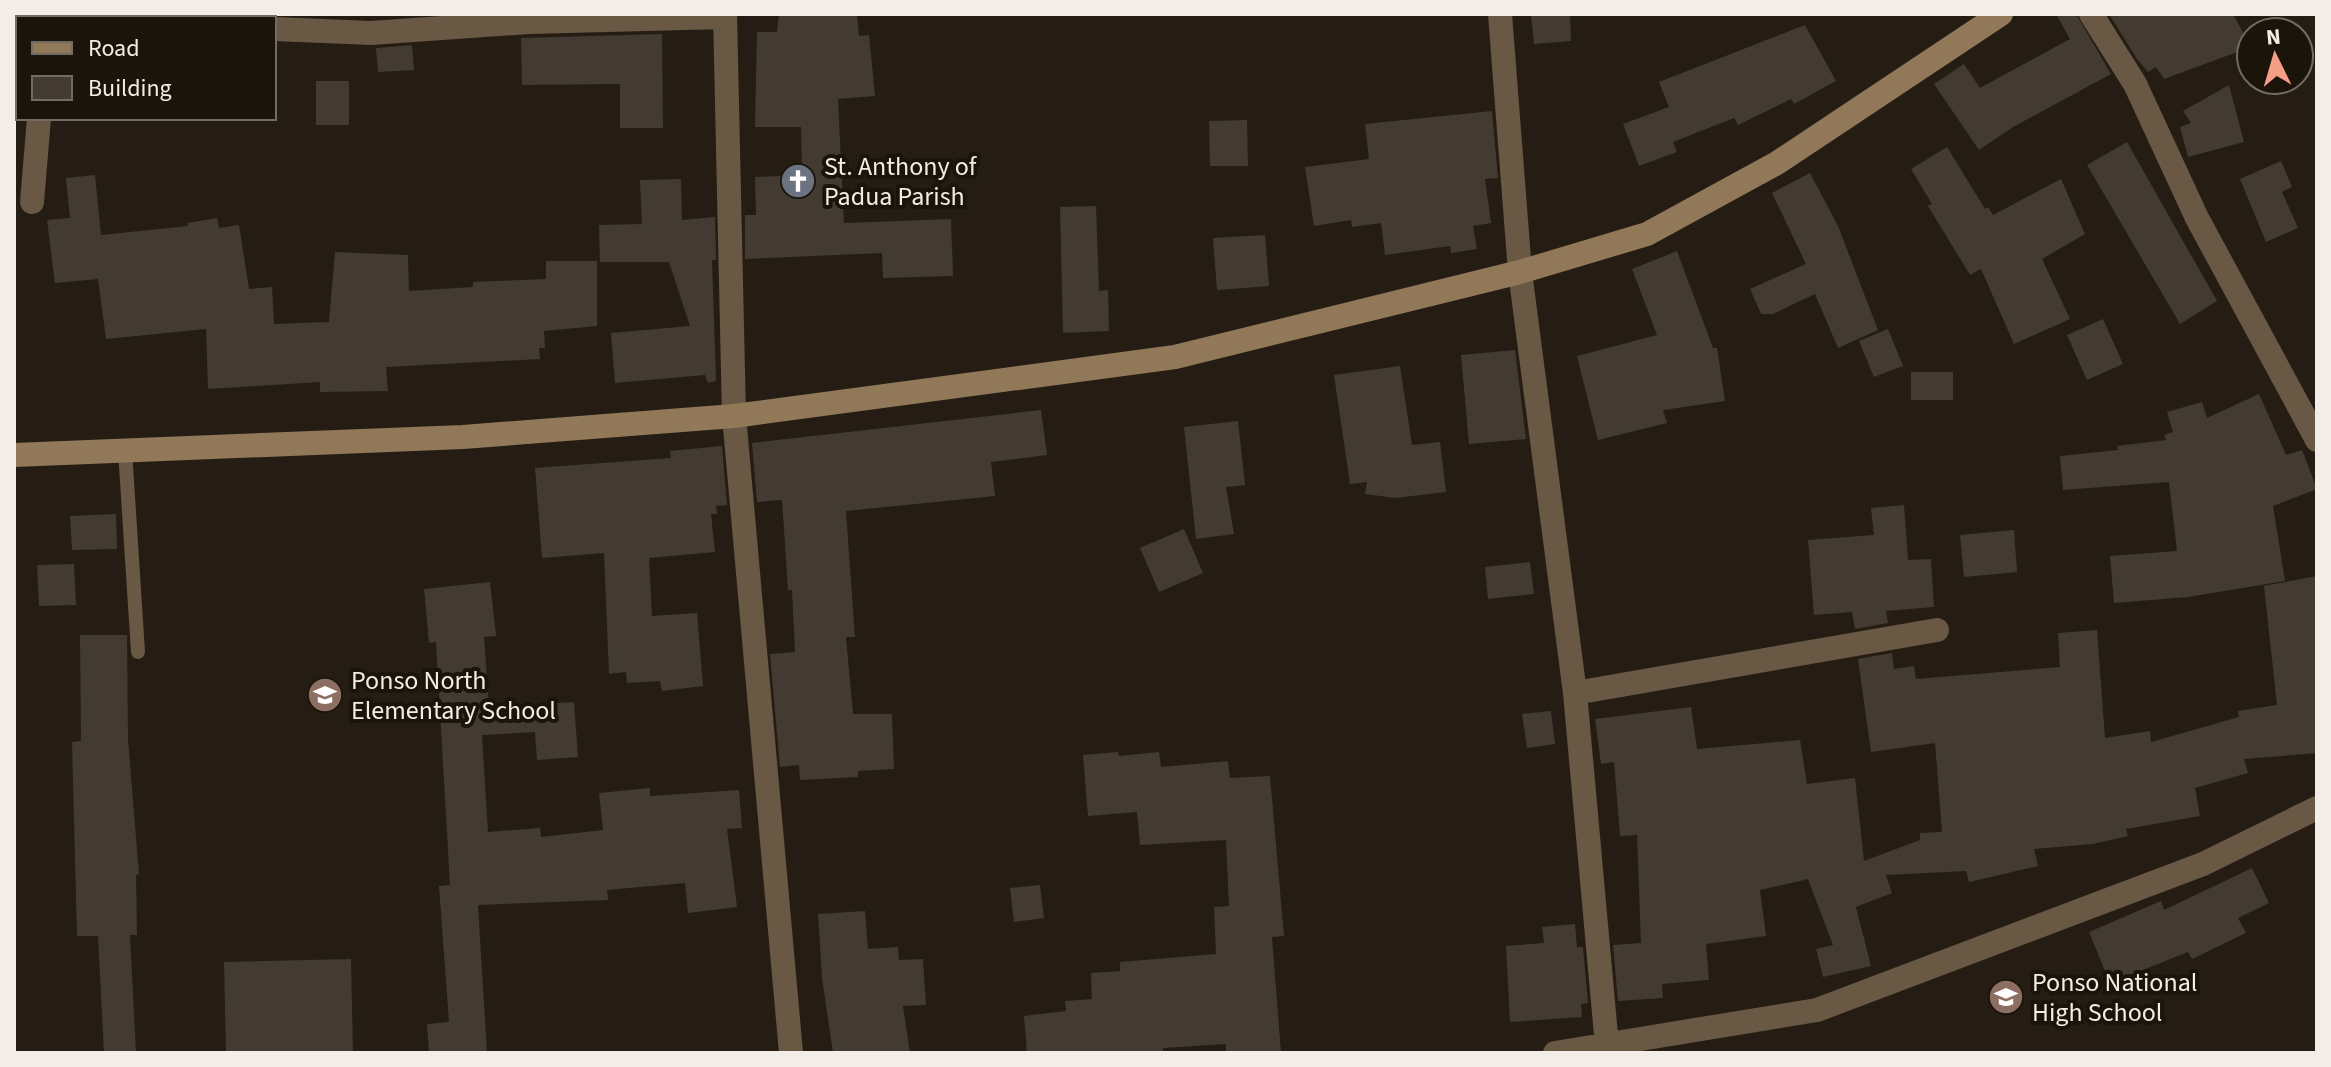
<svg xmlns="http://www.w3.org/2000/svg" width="2331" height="1067" viewBox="0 0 2331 1067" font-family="'Source Sans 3',sans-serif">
<rect width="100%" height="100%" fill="#251d14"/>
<path fill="#433b31" d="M779 14H857L859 36 869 35 875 96 838 99 844 223 951 219 953 276 883 278 882 253 745 259V215H756L755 177 802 175 801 127H755L757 32H777Z
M1531 14H1570L1571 41 1534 44Z
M2056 14H2076L2111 74 2013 127 1979 150 1934 84 1964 64 1980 88 2070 39Z
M2109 14H2233L2251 47 2164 79 2156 67 2148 72 2137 59Z
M1805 25 1836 81 1794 104 1791 99 1738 125 1734 118 1673 142 1677 152 1639 166 1623 124 1669 107 1659 82Z
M662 34 663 128H620V84L522 85 521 38Z
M412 45 414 70 378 72 376 48Z
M316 81H349V125H316Z
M2229 85 2244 142 2188 157 2180 127 2191 123 2183 111Z
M1492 111 1498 178 1485 179 1491 223 1473 226 1477 249 1451 253 1450 246 1385 255 1381 223 1352 227 1351 220 1314 226 1305 167 1369 159 1365 124Z
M1247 120 1248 166H1210L1209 121Z
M2127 142 2217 301 2180 324 2087 165Z
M1947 147 1985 209 1988 207 1993 215 2061 179 2085 234 2042 259 2070 319 2014 344 1981 269 1970 275 1928 206 1932 204 1911 169Z
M2281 161 2292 187 2282 192 2298 228 2266 242 2240 179Z
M1810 173 1838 226 1878 330 1838 348 1815 294 1773 314H1761L1750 289 1806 264 1772 193Z
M95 175 101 235 188 226 187 223 217 218 219 228 239 225 249 289 272 287 274 324 329 322 335 252 408 255 409 291 473 287V282L546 279V261H597V326L544 331 545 348H539L540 359 386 367 388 391 320 392V382L208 389 206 329 106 339 98 279 55 283 47 220 70 218 66 178Z
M681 179 682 220 715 217 716 260H712L716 381 708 383 705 375 615 383 611 333 690 326 669 262H600L599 225 642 224 640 180Z
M1096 206 1099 291 1108 290 1109 331 1063 333 1060 207Z
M1265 235 1269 286 1217 290 1213 238Z
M1677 251 1713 348H1717L1725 401 1663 410 1667 423 1598 440 1577 356 1657 335 1632 269Z
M2103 319 2123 364 2087 380 2067 335Z
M1888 329 1903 366 1874 377 1859 341Z
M1515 350 1526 439 1469 444 1461 355Z
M1400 366 1412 445 1440 442 1446 492 1395 498 1365 494 1367 482 1350 484 1334 375Z
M1911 372H1953V400H1911Z
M2259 394 2286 455 2302 450 2317 489 2273 506 2285 581 2188 597 2114 603 2110 556 2177 551 2169 482 2063 490 2060 456 2118 450 2117 446 2166 440 2164 435 2173 432 2167 412 2202 402 2207 418Z
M1041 410 1047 455 991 462 995 496 846 511 855 637H846L853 714H892L894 769 858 771V777L800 780 799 765 780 767 770 654 795 652 792 590H788L782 500 757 502 752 443Z
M1238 421 1245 485 1226 487 1234 534 1196 539 1184 427Z
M722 446 727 505 716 506 717 514H711L715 552 649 558 652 616 697 613 703 686 662 691 660 681 627 683 626 672 609 674 604 553 542 558 535 468 671 458 670 451Z
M1904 505 1908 560 1931 559 1934 607 1886 611 1888 623 1855 629 1852 612 1814 615 1808 540 1874 535 1871 508Z
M116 514 117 549 72 550 70 516Z
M1184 529 1203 573 1159 592 1140 548Z
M2014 530 2017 572 1964 577 1960 535Z
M1530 562 1534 594 1488 599 1485 567Z
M74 564 76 605 39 606 37 565Z
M2317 576V753L2244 759 2248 773 2195 788 2200 816 2126 829 2128 836 2093 844 2034 849 2038 866 1969 882 1966 871 1886 875 1892 893 1856 907 1871 966 1823 977 1816 949 1833 945 1808 879 1760 890 1766 936 1706 944 1709 980 1662 984 1663 998 1618 1001 1613 945 1641 943 1637 835 1620 836 1614 762 1601 764 1595 719 1691 707 1697 749 1800 740 1807 784 1855 778 1864 861 1920 840V833L1942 832 1935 743 1871 752 1858 659 1892 653 1894 669 1914 666 1916 679 2060 667 2058 633 2097 630 2105 738 2150 731 2151 742 2239 717 2238 711 2277 705 2264 586Z
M490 582 496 636 484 637 489 707 574 702 578 757 537 760 535 732 482 735 488 832 540 828 541 837 603 830 599 793 650 788V796L739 790 742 828 727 829 737 907 688 913 685 883 607 890 608 900 478 905 487 1053H429L427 1024 449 1022 439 886 450 885 436 642 429 643 424 589Z
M80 635H127L128 739 139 874 136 875 137 935H130L136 1053H104L98 936H77L72 742 81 741Z
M1551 711 1555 744 1527 748 1522 714Z
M1118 752 1119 756 1159 752 1161 767 1228 761 1230 778 1270 776 1284 936 1272 937 1281 1053H1226V1044L1163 1048V1053H1027L1024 1016 1066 1011 1065 1001 1092 999 1091 973 1120 971V962L1216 954 1214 907 1229 906 1226 840 1140 845 1137 812 1088 816 1083 755Z
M2252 868 2269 903 2238 918 2246 933 2192 959 2188 952 2110 983 2089 932 2161 901 2164 910Z
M1040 885 1044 918 1014 922 1010 888Z
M865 911 868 949 898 947 899 960 923 959 926 1005 903 1006 910 1053H833L822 978 818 914Z
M1575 924 1577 947H1583L1588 1003 1581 1004 1582 1017 1510 1022 1506 946 1544 943 1542 927Z
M351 959 353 1053H226L224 962Z"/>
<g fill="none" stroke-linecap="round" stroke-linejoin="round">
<path stroke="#685844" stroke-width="14" d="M125 450 138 652"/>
<path stroke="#685844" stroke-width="24" d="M725 14 734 416 791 1053
M1500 14 1520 272 1575 693 1607 1046
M2091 14 2135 84 2197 218 2317 440
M274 29 371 33 529 22 725 17
M32 202 39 118
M1575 693 1937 630
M1555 1053 1817 1010 2203 864 2317 808"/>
<path stroke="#917858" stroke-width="24" d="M14 455 463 437 734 416 1175 357 1520 272 1647 234 1777 163 2001 14"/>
</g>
<defs>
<g id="church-disc" transform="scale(1.8)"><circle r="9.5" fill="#6b7280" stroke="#1b140b"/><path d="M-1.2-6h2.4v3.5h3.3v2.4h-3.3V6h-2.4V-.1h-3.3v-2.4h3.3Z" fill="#fff"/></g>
<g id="school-disc" transform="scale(1.8)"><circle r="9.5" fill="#8d6e63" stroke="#1b140b"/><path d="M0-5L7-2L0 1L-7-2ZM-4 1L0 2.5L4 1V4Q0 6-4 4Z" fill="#fff"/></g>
</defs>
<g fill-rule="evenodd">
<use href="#church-disc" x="798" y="181"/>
<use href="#school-disc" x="325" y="695"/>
<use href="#school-disc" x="2006" y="997"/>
</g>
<g text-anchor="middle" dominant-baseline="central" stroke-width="8" stroke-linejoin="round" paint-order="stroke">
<g font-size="26" fill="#f2ede7" stroke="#1b140b" text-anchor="start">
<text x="824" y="166">St. Anthony of<tspan x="824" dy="30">Padua Parish</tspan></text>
<text x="351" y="680">Ponso North<tspan x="351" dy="30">Elementary School</tspan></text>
<text x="2032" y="982">Ponso National<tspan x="2032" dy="30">High School</tspan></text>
</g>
</g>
<rect width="2331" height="1067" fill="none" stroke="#f2ede7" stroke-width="32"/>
<rect x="16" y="16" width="260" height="104" fill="#1b140b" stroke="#716b63" stroke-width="2"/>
<rect x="32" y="42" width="40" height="12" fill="#917858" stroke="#716b63" stroke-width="2"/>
<text x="88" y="56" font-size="24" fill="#f2ede7">Road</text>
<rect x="32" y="76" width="40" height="24" fill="#433b31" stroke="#716b63" stroke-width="2"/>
<text x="88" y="96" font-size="24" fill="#f2ede7">Building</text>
<g transform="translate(2275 56) rotate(355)"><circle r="38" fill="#1b140b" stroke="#716b63" stroke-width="2"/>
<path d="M0-6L14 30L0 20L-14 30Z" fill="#f49e86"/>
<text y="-12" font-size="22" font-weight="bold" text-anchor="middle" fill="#f2ede7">N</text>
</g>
</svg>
